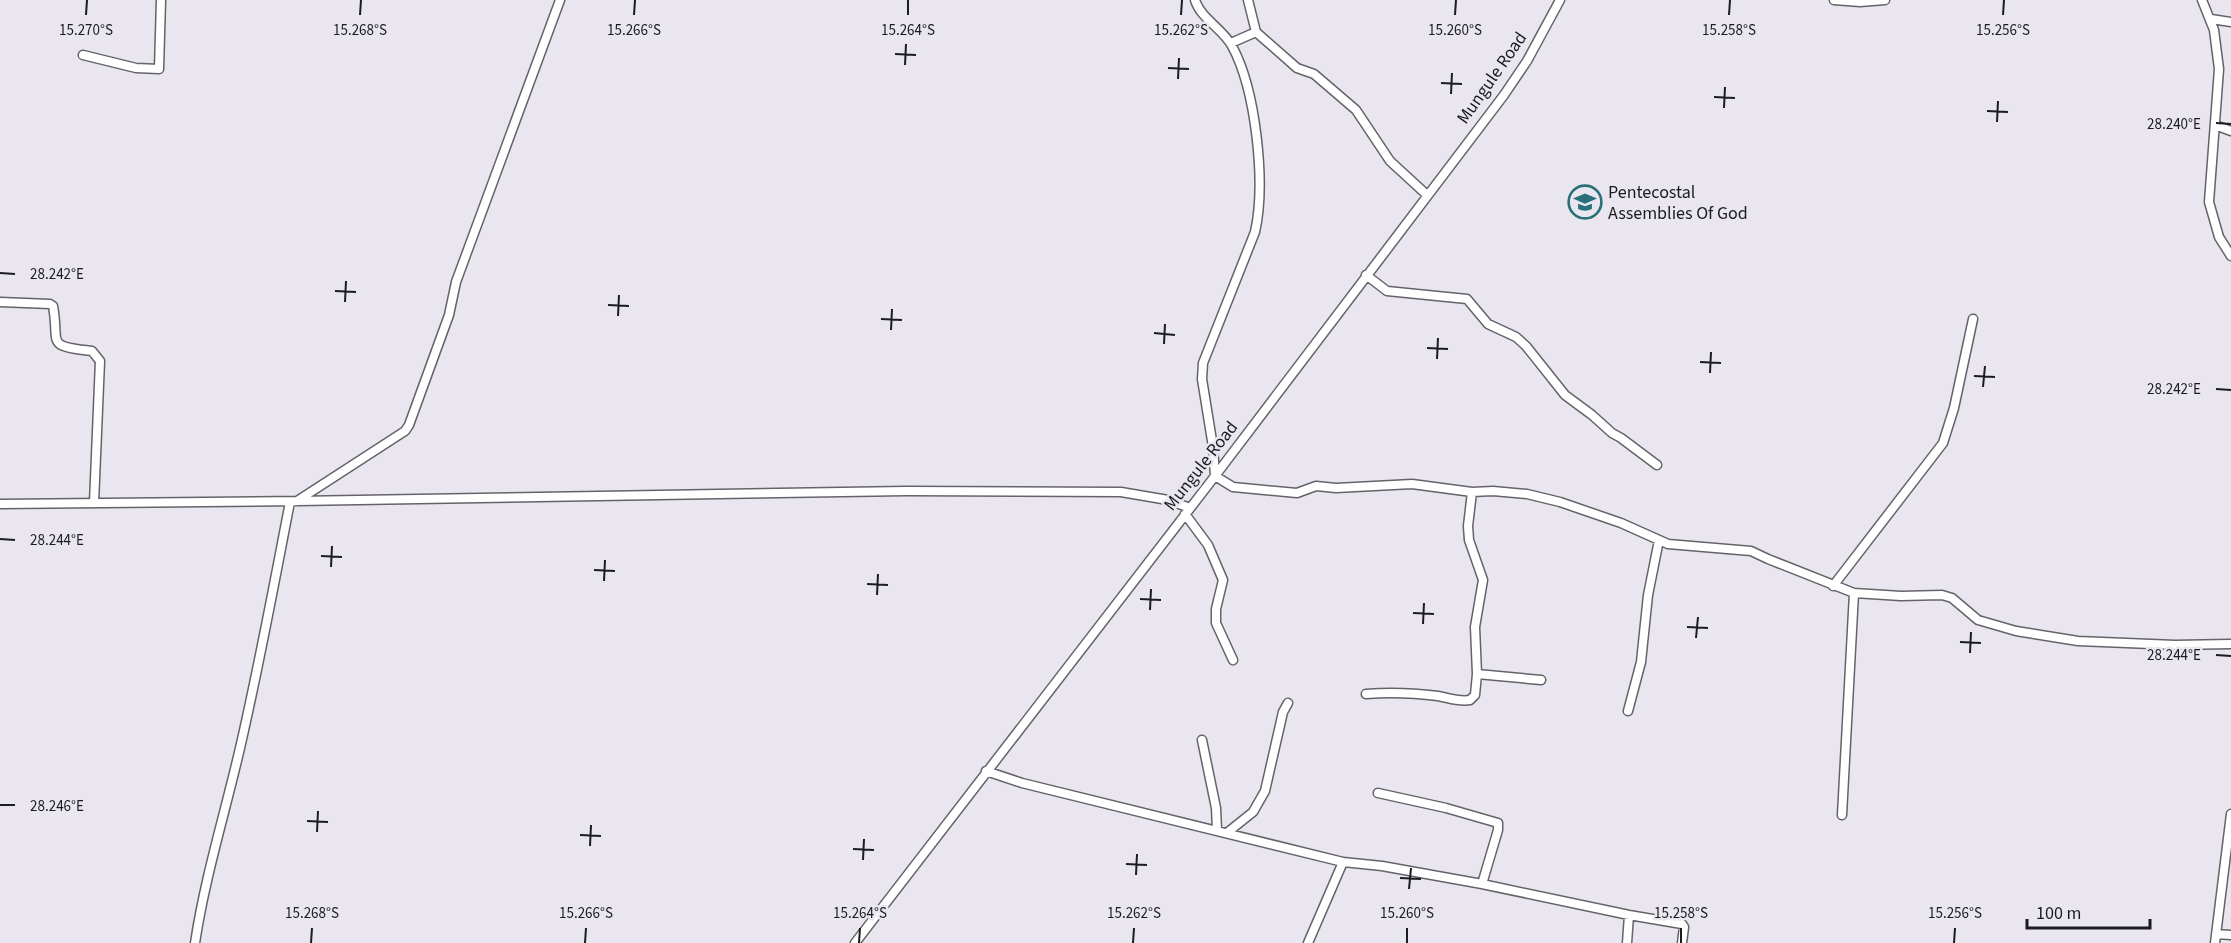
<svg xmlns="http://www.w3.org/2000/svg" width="2231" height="943" viewBox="0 0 2231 943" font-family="'Source Sans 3',sans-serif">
<rect width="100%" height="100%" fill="#e9e6ef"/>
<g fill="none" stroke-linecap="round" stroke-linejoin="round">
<g stroke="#65626a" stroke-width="11">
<path id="minor" d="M1195 0C1201 19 1223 29 1232 46 1256 90 1266 183 1255 232L1203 363 1202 379 1213 447 1215 476 1233 487 1297 493 1316 486 1336 488 1412 484 1472 492 1493 491 1527 494 1560 502 1621 523 1668 544 1751 551 1768 559 1854 593 1901 596 1942 595 1952 598 1978 620 2016 631 2078 641 2175 645 2231 644
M1248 0 1256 32 1297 68 1314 74 1356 110 1390 161 1427 195
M1834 0 1860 2 1885 0
M2202 0 2214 30 2219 69 2209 202 2219 237 2231 256
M2211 19 2231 22
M1231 43 1256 32
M83 55 136 68 159 69 161 0
M2215 125 2231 131
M1366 275 1387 291 1467 299 1488 324 1516 337 1526 346 1565 395 1592 415 1612 433 1621 438 1657 465
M0 302 50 304 53 306C60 344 44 346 92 351L100 361 94 503
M297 501 405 431 409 425 449 315 456 282 560 0
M0 504 297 501 906 491 1121 492 1168 500 1190 508
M1185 514 1208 545 1223 580 1216 609V623L1233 660
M1833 586 1943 443 1954 408 1973 319
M1477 674 1541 680
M1366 694C1390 692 1414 693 1438 696 1449 698 1458 702 1470 700L1475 695 1477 674 1475 627 1483 580 1469 540 1468 526 1472 492
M1628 711 1641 662 1648 595 1659 540
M1202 740 1216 808 1217 830
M986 771 1022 783 1343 862 1382 866 1482 884 1629 915 1682 924 1684 927 1682 943
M1378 793 1446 808 1498 823V830L1482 884
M1842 815 1854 593
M1228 832 1253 812 1265 791 1283 712 1288 703
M2216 934 2231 935
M195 943C205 877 225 813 240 748 259 666 274 584 290 502
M855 943 1215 476 1504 95 1527 61 1560 0
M1308 943 1343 862
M1627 943 1629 915
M2215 943 2231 814"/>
</g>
<use href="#minor" stroke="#fff" stroke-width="8"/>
</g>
<path fill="none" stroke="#1c1b1e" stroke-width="2" d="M86 15 87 0M360 15 361 0M634 15 635 0M908 15V0M1181 15 1182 0M1455 15 1456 0M1729 15 1730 0M2003 15 2004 0M895 54 916 55M905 65 906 44M1168 68 1189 69M1178 79 1179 58M1441 83 1462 84M1451 94 1452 73M1714 97 1735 98M1724 108 1725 87M1987 111 2008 112M1997 122 1998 101M2216 123 2231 124M0 273 15 274M335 291 356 292M345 302 346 281M608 305 629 306M618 316 619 295M881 319 902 320M891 330 892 309M1154 333 1175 335M1164 344 1165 324M1427 348 1448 349M1437 359 1438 338M1700 362 1721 363M1710 373 1711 352M1974 376 1995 377M1983 387 1985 366M2216 389 2231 390M0 539 15 540M321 556 342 557M331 567 332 546M594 570 615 571M604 581 605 560M867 584 888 585M877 595 878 574M1140 599 1161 600M1150 610 1151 589M1413 613 1434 614M1423 624 1424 603M1687 627 1708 628M1696 638 1698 617M1960 642 1981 643M1970 653 1971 632M2216 655 2231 656M0 805H15M307 821 328 822M317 832 318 811M580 835 601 836M590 846 591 825M853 849 874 850M863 860 864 839M1126 864 1147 865M1136 875 1137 854M1400 878 1421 879M1409 889 1411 868M311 943 312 928M585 943 586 928M859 943 860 928M1133 943 1134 928M1407 943V928M1681 943V928M1954 943 1955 928"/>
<defs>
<g id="school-ring" transform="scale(1.725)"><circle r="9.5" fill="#e9e6ef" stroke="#277079" stroke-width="1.5"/><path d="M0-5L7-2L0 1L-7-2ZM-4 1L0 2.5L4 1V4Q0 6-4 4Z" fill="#277079"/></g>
</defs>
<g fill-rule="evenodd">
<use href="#school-ring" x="1585" y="202"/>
</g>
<g text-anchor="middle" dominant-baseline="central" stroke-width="5" stroke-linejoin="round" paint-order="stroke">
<g font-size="18" fill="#1c1b1e" stroke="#e9e6ef">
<text transform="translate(1492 78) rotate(-55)">Mungule Road</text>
<text transform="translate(1201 466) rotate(-52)">Mungule Road</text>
</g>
<g font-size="18" fill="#1c1b1e" stroke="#e9e6ef" text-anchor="start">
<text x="1608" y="192">Pentecostal<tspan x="1608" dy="21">Assemblies Of God</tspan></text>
</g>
</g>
<g font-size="15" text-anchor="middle" fill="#1c1b1e" stroke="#e9e6ef" stroke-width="5" stroke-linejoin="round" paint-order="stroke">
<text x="86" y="35">15.270°S</text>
<text x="360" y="35">15.268°S</text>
<text x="634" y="35">15.266°S</text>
<text x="908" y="35">15.264°S</text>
<text x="1181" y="35">15.262°S</text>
<text x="1455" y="35">15.260°S</text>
<text x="1729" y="35">15.258°S</text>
<text x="2003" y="35">15.256°S</text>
<text x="2174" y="129">28.240°E</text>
<text x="57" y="279">28.242°E</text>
<text x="2174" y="394">28.242°E</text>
<text x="57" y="545">28.244°E</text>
<text x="2174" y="660">28.244°E</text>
<text x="57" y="811">28.246°E</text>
<text x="312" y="918">15.268°S</text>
<text x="586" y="918">15.266°S</text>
<text x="860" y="918">15.264°S</text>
<text x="1134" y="918">15.262°S</text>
<text x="1407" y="918">15.260°S</text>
<text x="1681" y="918">15.258°S</text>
<text x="1955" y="918">15.256°S</text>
</g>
<path d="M2027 919v9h123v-9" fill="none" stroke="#1c1b1e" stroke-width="3"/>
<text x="2036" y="919" font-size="18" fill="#1c1b1e" stroke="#e9e6ef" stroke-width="4.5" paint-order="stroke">100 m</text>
</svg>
